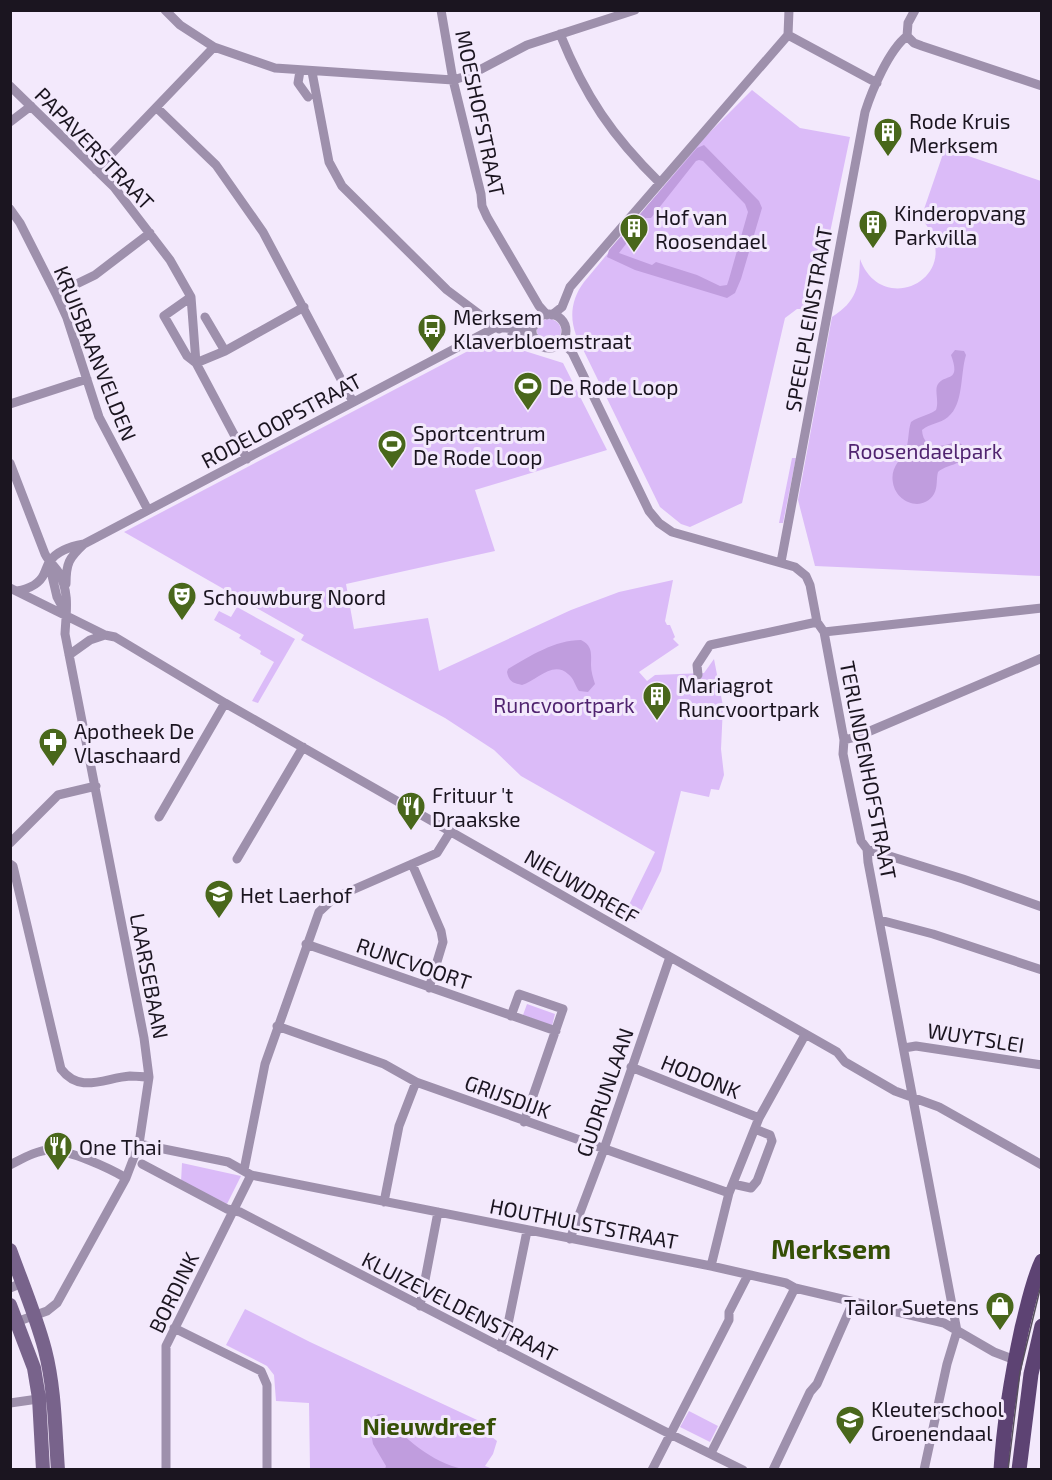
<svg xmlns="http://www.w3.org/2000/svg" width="1052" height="1480" viewBox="0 0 1052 1480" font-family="'Exo 2',sans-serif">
<rect width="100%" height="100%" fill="#f3e9fc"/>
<path fill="#dbbbf8" d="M752 90 800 128 850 137 828 242 815 252 808 286 807 290 816 309H797L785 318 742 503 690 527 681 524 660 507 576 335C569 316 572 298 584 282L703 139Z
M945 148 1041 181V576L815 566 798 500 832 317C857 301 859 287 860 259 882 320 970 276 921 218Z
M537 331a12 12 0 1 1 24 0a12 12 0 1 1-24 0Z
M487 341H493L563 363 607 450 475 490 495 551 346 584 354 629 428 618 439 671 571 610 619 592 673 580 665 621 667 625H670L675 637 673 639 679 645 639 672 647 681 655 675 704 673 714 659 723 706 721 749 724 775 719 790 711 789 709 797 681 791 661 871 636 922 624 915 655 852 521 776 494 750 445 718 301 640 304 635 124 532Z
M792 458H796L783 523H779Z
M237 607 295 639 258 703 252 701 274 662 260 654 261 651 239 638 241 635 214 620 219 611 231 617Z
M527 1004 555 1014 552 1026 523 1015Z
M182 1163 241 1176 227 1204 181 1182Z
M245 1309 310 1342 490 1426 487 1433 497 1441 493 1454 485 1466 493 1469H310L309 1403 276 1401 274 1375 267 1366 226 1345Z
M689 1411 718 1426 710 1442 680 1427Z"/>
<path fill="#c09dde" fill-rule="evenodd" d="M704 145 759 201 762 208 741 279 735 293 727 298 635 270 607 257 609 250 697 148ZM699 160 703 161 745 204 748 212 729 279 727 285 720 286 697 275 656 262 652 265 619 253 646 218H651L696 161Z
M955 350 964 351 966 355C960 374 964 404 948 417 940 424 930 423 922 430 923 450 942 448 957 441L965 447 966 455C960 466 947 464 938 472 936 479 938 487 934 494 922 513 896 502 893 483 890 468 900 461 906 449 909 441 908 430 911 422 919 416 928 416 936 410 939 402 935 392 937 386 943 372 962 385 951 355Z
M581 640C593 646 591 654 591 665 591 671 593 678 595 684L588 692 579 691C575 686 574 678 568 674 553 660 536 681 522 685 513 683 509 682 507 672L508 669C530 656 555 640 581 640Z
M378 1414H383C405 1439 431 1462 463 1469H385L386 1466 373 1444 369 1422Z"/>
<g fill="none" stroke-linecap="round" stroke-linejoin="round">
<path stroke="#9e90ac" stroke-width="9" d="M165 10 180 25 214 47 275 68 453 80 470 75 527 45 635 10
M441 10 453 80 481 194 482 206 487 217 539 306 547 315
M560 34C585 96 612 136 660 183
M788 35 877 83
M788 35 789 10
M907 36 914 43 922 46 1042 86
M300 71 298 83 308 97
M312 72 329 162 342 186 447 290 499 329
M10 86 114 187 170 260 191 297 196 363 247 459
M157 108 216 165 263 232 353 402
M10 122 31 106
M96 170 214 47
M10 209 20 223 56 294 67 318 99 417 148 510
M56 294 95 275 150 233
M191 297 164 316 187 356 196 363
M532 331a17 17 0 1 1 34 0a17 17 0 1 1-34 0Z
M552 315 562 307 570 287 788 35
M205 317 225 351
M512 334 534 337
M562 342 572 352 649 511 659 523 672 532 795 567 806 576 810 585 817 622 824 632 844 740 843 754 861 841 867 849 868 862 957 1331 947 1364 924 1470
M196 363 225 351 304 307
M10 404 87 379
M10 463 45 554C49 562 55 566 59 573 70 593 66 613 65 634L144 1038 149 1077 139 1144 126 1178 57 1303 47 1311 16 1322
M781 562 865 112C872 90 889 50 907 36L908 23 915 10
M49 563 57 597 65 612
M66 584C66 563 69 558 84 544L496 327 524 330 534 326
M10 588 105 635 115 637 225 703 837 1052 845 1062 895 1091 939 1107 1042 1165
M17 591C28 589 39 585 44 574 46 570 47 565 50 561 58 550 72 546 84 544
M824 632 1042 608
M69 655 90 640 105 635
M698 675 697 665 710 645 817 622
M844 740 856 737 1042 658
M159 817 225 703
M10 843 58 795 96 786
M867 849 963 879 1042 907
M237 859 303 747
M10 864 13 866 61 1069C80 1094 104 1078 130 1076 136 1076 143 1077 149 1077
M412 864 441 931 443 942 429 988
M880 920 933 934 1042 970
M306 944 556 1031
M511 1016 519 994 563 1009 524 1122
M277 1026 384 1064 416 1082 729 1193
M904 1048 916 1046 1042 1065
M631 1067 759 1118
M139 1144 228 1162 251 1175 711 1266 786 1283 795 1288 944 1323 994 1352 1015 1360
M142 1164 227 1209 240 1212 662 1430 743 1470
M10 1165C22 1159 37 1150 50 1150 70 1150 109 1168 126 1178
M244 1170 265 1064 319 912 334 898 437 853 450 832
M733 1184 751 1188 757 1181 772 1141 770 1135 755 1129
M384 1202 399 1126 416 1082
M570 1239 604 1149 670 957
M711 1266 729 1193 759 1118 805 1035
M10 1288 22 1283
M420 1306 438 1212
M174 1328 261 1371 267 1385V1470
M500 1347 507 1329 527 1231
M10 1403 45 1398
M711 1453 795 1288
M166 1470V1346L251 1175
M652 1470 729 1320V1312L748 1275
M773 1470 810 1392 817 1384 853 1302"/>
<path stroke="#78638b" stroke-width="14" d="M10 1250C22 1283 36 1316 45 1350 55 1389 55 1430 58 1470
M10 1305 34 1368 39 1398 43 1470"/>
<path stroke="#5d4373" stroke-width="15" d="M1001 1470C1004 1421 1012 1374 1022 1328 1028 1305 1032 1282 1042 1261
M1019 1470 1031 1374 1042 1326"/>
<path stroke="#57505d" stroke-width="1.5" d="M1008 1470 1020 1372 1042 1281"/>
</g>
<defs>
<g id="building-pin" transform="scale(1.5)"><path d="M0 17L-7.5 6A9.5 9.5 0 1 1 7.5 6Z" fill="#49671b" stroke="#f3e9fc"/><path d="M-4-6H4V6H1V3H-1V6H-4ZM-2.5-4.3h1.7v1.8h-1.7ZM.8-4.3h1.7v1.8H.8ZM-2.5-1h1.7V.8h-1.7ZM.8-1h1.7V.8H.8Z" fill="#fff"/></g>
<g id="bus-pin" transform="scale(1.5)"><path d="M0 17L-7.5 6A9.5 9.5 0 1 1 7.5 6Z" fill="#49671b" stroke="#f3e9fc"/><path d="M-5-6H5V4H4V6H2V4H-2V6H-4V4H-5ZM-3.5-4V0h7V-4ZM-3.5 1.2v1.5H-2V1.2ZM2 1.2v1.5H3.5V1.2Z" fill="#fff"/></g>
<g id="stadium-pin" transform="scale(1.5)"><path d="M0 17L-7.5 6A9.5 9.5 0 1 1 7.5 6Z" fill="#49671b" stroke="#f3e9fc"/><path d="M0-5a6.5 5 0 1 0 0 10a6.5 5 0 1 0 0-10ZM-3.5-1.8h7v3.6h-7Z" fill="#fff"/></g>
<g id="theatre-pin" transform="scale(1.5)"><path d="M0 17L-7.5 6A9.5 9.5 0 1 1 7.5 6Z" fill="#49671b" stroke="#f3e9fc"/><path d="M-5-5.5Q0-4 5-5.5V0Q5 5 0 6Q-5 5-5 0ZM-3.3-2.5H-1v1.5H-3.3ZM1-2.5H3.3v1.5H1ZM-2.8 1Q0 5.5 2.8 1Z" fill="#fff"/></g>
<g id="pharmacy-pin" transform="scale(1.5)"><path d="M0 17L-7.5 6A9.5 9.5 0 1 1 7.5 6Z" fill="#49671b" stroke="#f3e9fc"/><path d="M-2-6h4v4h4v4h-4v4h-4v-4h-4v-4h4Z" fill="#fff"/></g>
<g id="restaurant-pin" transform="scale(1.5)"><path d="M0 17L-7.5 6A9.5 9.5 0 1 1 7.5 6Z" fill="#49671b" stroke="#f3e9fc"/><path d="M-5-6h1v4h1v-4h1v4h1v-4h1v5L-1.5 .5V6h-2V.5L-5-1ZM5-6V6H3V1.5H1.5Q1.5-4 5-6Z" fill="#fff"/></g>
<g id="school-pin" transform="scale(1.5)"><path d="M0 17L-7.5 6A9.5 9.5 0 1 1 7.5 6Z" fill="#49671b" stroke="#f3e9fc"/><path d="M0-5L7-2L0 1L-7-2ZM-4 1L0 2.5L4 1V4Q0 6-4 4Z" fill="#fff"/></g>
<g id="shop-pin" transform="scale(1.5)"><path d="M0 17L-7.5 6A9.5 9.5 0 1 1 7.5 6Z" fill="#49671b" stroke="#f3e9fc"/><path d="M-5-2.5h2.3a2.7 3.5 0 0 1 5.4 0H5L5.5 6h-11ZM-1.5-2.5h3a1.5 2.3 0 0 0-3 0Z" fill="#fff"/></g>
</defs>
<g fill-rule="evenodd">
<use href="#building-pin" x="888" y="132"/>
<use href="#building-pin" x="873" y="224"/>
<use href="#building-pin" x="634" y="228"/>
<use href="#bus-pin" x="432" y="328"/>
<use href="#stadium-pin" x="528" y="386"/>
<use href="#stadium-pin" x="392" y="444"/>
<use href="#theatre-pin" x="182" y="596"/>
<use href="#building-pin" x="657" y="696"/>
<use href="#pharmacy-pin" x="53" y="742"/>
<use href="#restaurant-pin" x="411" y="806"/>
<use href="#school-pin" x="219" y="894"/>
<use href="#restaurant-pin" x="58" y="1146"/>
<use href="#shop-pin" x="1000" y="1306"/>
<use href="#school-pin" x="850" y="1420"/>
</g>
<g text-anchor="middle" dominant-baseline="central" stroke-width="6" stroke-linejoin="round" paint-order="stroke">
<g font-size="21" fill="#1b1520" stroke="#f3e9fc">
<text transform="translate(481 113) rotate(78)">MOESHOFSTRAAT</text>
<text transform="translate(95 148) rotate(46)">PAPAVERSTRAAT</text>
<text transform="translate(808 319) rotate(-80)">SPEELPLEINSTRAAT</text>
<text transform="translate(96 353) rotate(68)">KRUISBAANVELDEN</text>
<text transform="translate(281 420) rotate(-28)">RODELOOPSTRAAT</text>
<text transform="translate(869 770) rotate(79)">TERLINDENHOFSTRAAT</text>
<text transform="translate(582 886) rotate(30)">NIEUWDREEF</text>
<text transform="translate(414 963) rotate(19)">RUNCVOORT</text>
<text transform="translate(150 976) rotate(79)">LAARSEBAAN</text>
<text transform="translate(976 1037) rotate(9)">WUYTSLEI</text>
<text transform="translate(701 1076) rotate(22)">HODONK</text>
<text transform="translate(604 1092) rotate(-71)">GUDRUNLAAN</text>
<text transform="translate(508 1096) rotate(20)">GRIJSDIJK</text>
<text transform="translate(584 1223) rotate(11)">HOUTHULSTSTRAAT</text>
<text transform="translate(173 1292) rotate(-64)">BORDINK</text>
<text transform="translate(460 1306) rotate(27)">KLUIZEVELDENSTRAAT</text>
</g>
<g font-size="21" fill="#1b1520" stroke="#f3e9fc" text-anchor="start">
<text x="909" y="120">Rode Kruis<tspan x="909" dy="24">Merksem</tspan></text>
<text x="894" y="212">Kinderopvang<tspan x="894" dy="24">Parkvilla</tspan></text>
<text x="655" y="216">Hof van<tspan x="655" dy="24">Roosendael</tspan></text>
<text x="453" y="316">Merksem<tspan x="453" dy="24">Klaverbloemstraat</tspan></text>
<text x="549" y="386">De Rode Loop</text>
<text x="413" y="432">Sportcentrum<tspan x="413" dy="24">De Rode Loop</tspan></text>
<text x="203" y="596">Schouwburg Noord</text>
<text x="678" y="684">Mariagrot<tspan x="678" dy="24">Runcvoortpark</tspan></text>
<text x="74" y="730">Apotheek De<tspan x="74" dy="24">Vlaschaard</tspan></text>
<text x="432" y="794">Frituur 't<tspan x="432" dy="24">Draakske</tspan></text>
<text x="240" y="894">Het Laerhof</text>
<text x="79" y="1146">One Thai</text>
<text x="979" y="1306" text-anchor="end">Tailor Suetens</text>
<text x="871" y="1408">Kleuterschool<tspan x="871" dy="24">Groenendaal</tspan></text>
</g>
<g font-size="21" fill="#512470" stroke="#f3e9fc">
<text x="925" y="450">Roosendaelpark</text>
<text x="564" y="704">Runcvoortpark</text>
</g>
<g font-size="24" font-weight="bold" fill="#365006" stroke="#f3e9fc">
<text x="429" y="1425">Nieuwdreef</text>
</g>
<g font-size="27" font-weight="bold" fill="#365006" stroke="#f3e9fc">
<text x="831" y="1248">Merksem</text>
</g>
</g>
<rect width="1052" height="1480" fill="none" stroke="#1b1520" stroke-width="24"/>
</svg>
